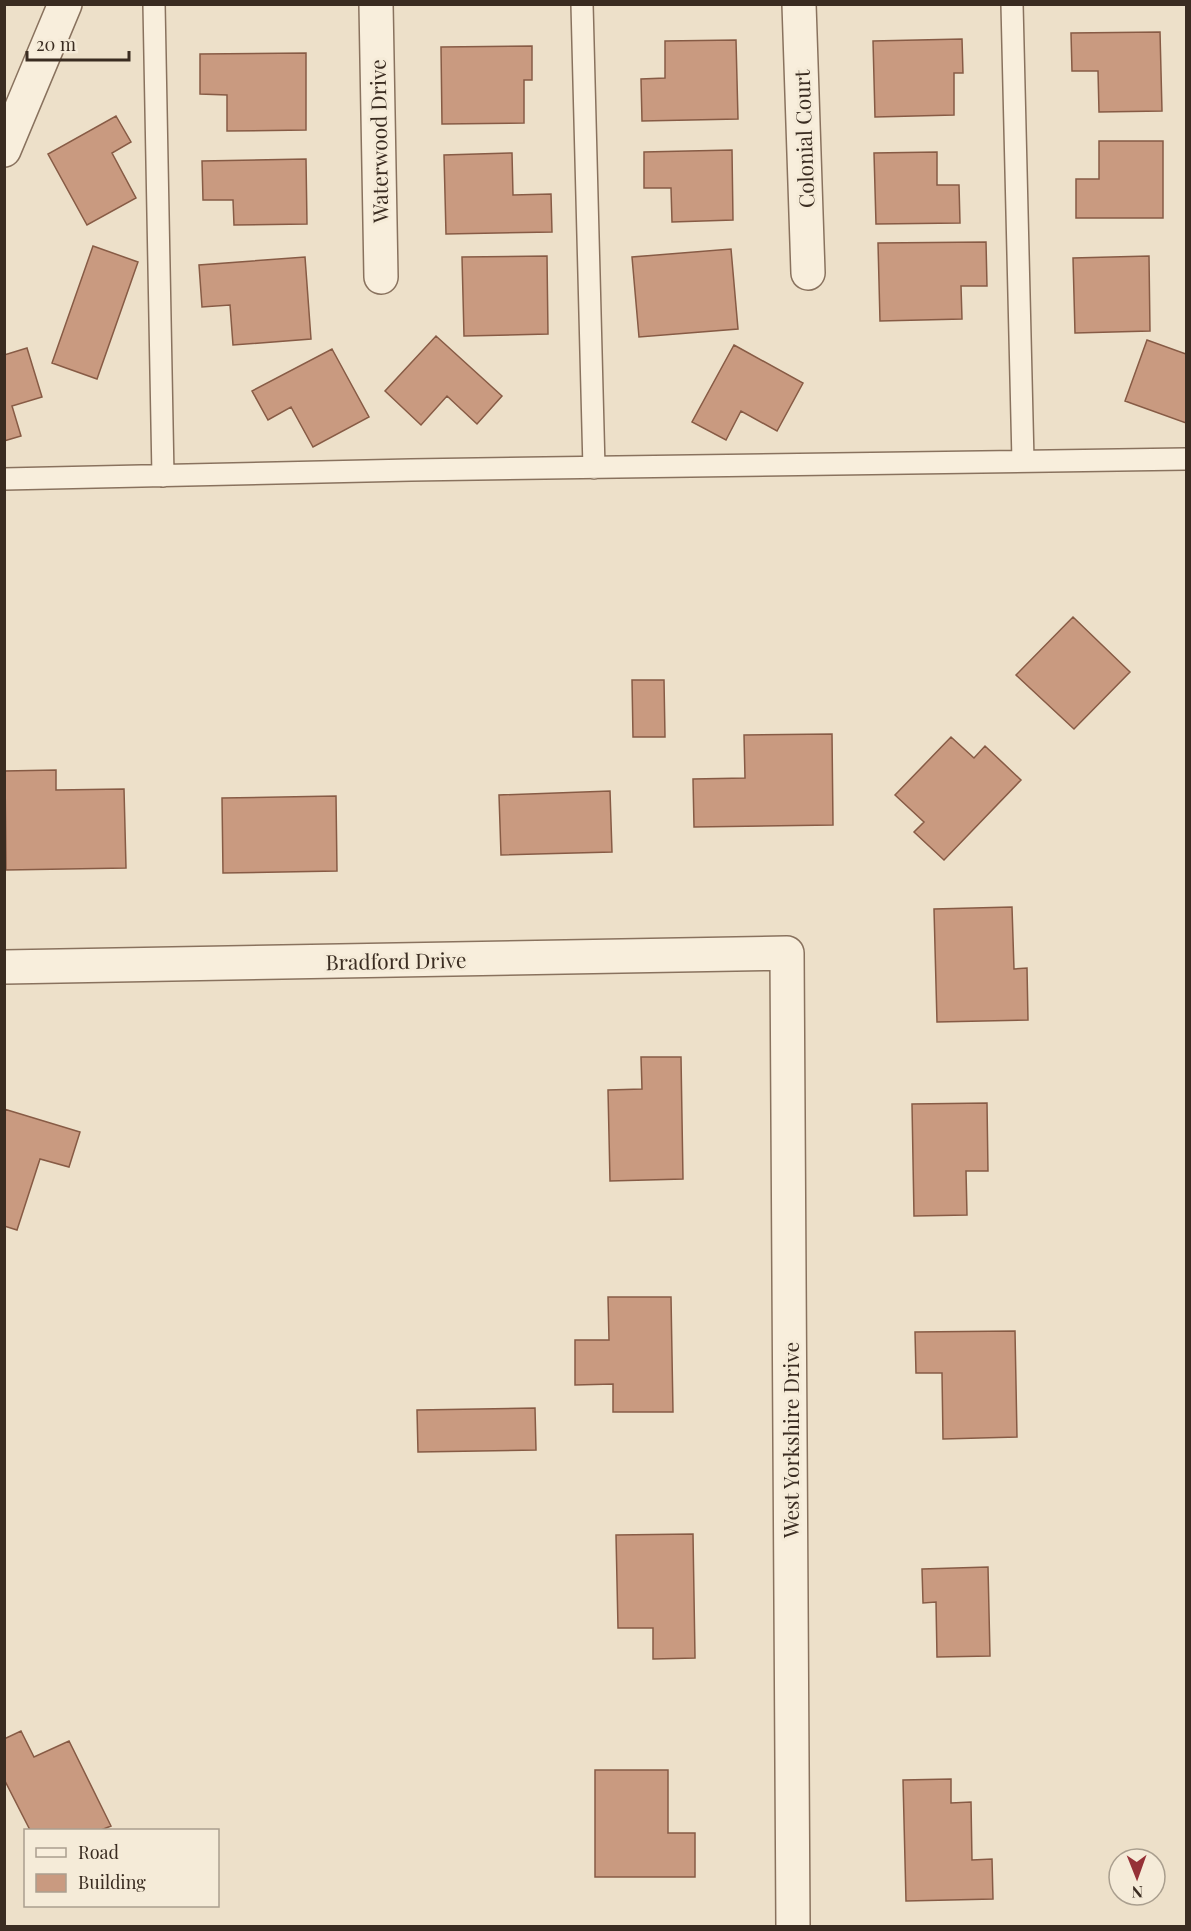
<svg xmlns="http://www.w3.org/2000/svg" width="1191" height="1931" viewBox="0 0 1191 1931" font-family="'Playfair Display',serif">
<rect width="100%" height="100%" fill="#ede0c9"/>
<path fill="#c99a80" stroke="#875b45" stroke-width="1.5" d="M1160 32 1162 111 1099 112 1098 71H1072L1071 33Z
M962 39 963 73H954V115L875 117 873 41Z
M736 40 738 119 642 121 641 79 665 78V41Z
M532 46V80H524V123L442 124 441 47Z
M306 53V130L227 131V95L200 94V54Z
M116 116 131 142 112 153 136 198 87 225 48 154Z
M1099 141H1163V218H1076V179H1099Z
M732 150 733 220 672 222 671 188H644V152Z
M937 152V185H959L960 223 876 224 874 153Z
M512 153 513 195 551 194 552 232 446 234 444 155Z
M306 159 307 224 234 225 233 200H203L202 161Z
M986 242 987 286H961L962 319 880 321 878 243Z
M93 246 138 262 97 379 52 363Z
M731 249 738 329 639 337 632 257Z
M547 256 548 334 464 336 462 257Z
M1149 256 1150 331 1075 333 1073 258Z
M305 257 311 339 233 345 230 305 202 307 199 265Z
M436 336 502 396 477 424 447 396 421 425 385 391Z
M1147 340 1186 354V423L1125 401Z
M734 345 803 383 777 431 741 411 726 440 692 422Z
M27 348 42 397 12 406 21 436 4 441V355Z
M332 349 369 417 313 447 291 407 268 420 252 391Z
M1073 617 1130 672 1074 729 1016 675Z
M632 680H664L665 737H633Z
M832 734 833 825 694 827 693 779 745 778 744 735Z
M951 737 974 758 985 746 1021 780 944 860 914 832 924 822 895 795Z
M56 770V790L124 789 126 868 6 870 5 771Z
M610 791 612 852 501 855 499 795Z
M336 796 337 871 223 873 222 798Z
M1012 907 1014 969 1027 968 1028 1020 937 1022 934 909Z
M641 1057H681L683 1179 610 1181 608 1090 642 1089Z
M987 1103 988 1171H966L967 1215 914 1216 912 1104Z
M4 1109 80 1132 69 1167 40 1159 17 1230 4 1226Z
M608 1297H671L673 1412H613V1384L575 1385V1340H609Z
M1015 1331 1017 1437 943 1439 942 1373H916L915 1332Z
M535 1408 536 1450 418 1452 417 1410Z
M693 1534 695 1658 653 1659V1628H618L616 1535Z
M988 1567 990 1656 937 1657 936 1602 923 1603 922 1569Z
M21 1731 34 1757 69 1741 111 1826 101 1830H30L4 1779V1739Z
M595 1770H668V1833H695V1877H595Z
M951 1779V1803L971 1802 972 1860 992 1859 993 1899 906 1901 903 1780Z"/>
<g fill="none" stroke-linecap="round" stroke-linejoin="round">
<g stroke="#89725e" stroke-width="24">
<path id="service" d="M154 4 163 476
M582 4 594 468
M1012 4 1023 461
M4 479 411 470 1186 459"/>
</g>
<g stroke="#89725e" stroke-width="36">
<path id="minor" d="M376 4 381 277
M799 4 808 273
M4 150 65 4
M4 967 787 953 793 1926"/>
</g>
<use href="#service" stroke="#f8eedc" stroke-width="21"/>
<use href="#minor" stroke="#f8eedc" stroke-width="33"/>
</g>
<g text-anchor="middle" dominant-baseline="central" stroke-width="6" stroke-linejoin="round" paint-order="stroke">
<g font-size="21" fill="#3a2c21" stroke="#f5ebd8">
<text transform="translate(803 139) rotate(-92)">Colonial Court</text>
<text transform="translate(378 141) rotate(-91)">Waterwood Drive</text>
<text transform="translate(396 960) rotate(-1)">Bradford Drive</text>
<text transform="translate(790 1440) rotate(-90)">West Yorkshire Drive</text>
</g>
</g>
<rect width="1191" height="1931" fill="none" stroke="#3a2c21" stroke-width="12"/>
<rect x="24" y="1829" width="195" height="78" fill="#f5ebd8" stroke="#aa9f8f" stroke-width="1.5"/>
<rect x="36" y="1848" width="30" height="9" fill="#f8eedc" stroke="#aa9f8f" stroke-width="1.5"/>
<text x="78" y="1859" font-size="18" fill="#3a2c21">Road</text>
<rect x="36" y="1874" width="30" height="18" fill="#c99a80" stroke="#aa9f8f" stroke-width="1.5"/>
<text x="78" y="1889" font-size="18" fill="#3a2c21">Building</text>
<g transform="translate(1137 1877) rotate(179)"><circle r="28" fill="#f5ebd8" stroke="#aa9f8f" stroke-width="1.5"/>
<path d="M0-4.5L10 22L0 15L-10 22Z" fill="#953137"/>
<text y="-9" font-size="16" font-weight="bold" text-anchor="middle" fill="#3a2c21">N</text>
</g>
<path d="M27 51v9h102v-9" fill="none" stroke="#3a2c21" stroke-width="3"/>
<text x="36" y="51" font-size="18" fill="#3a2c21" stroke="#f5ebd8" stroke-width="4.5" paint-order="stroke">20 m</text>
</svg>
